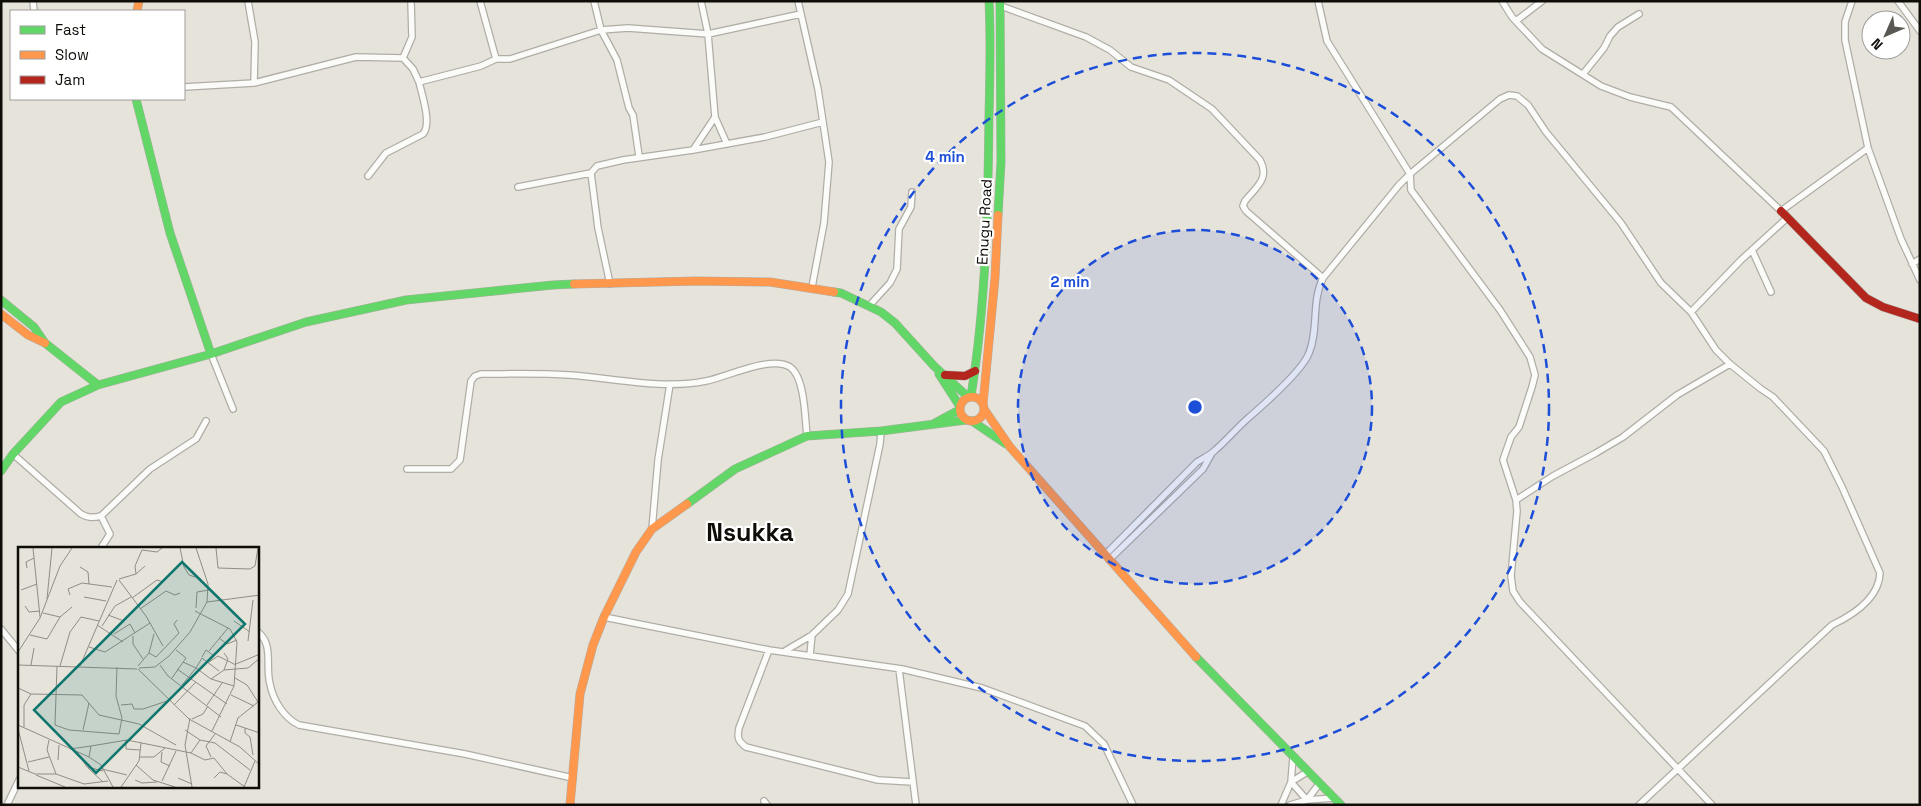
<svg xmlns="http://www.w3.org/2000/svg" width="1921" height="806" viewBox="0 0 1921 806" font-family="'Space Grotesk',sans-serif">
<rect width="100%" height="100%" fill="#e6e3db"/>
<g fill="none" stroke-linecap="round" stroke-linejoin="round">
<g stroke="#afada6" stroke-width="8">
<path id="street" d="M33 1 34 11
M248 1 255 42 254 83
M411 1 412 37 403 58 413 69 419 82 481 66 496 59
M480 1 496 59H510L601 30 617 60 629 108 633 115 639 156
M594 1 601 30 628 28 708 34 801 14
M701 1 708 34 715 117 727 144
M798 1 818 89 829 162 824 223 812 287
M1318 1 1327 41 1410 174 1411 190 1500 310 1530 357 1535 375 1532 387 1519 427 1511 437 1503 460 1516 500 1517 511 1511 576 1513 591 1520 602 1712 805
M1502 1 1512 17 1542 49 1601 86 1630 97 1671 107 1781 211 1868 148
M1852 1 1845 22V40L1868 148 1901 239 1920 280
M1898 1 1920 31
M1001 6 1086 37 1110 50 1131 67 1169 80 1212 109 1260 160C1270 179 1256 187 1245 201L1243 206 1246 211 1323 278
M1516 21 1542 1
M1583 74 1604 48 1610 36 1618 27 1639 14
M184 87 254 83 356 57 403 58
M693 150 715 117
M368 176 386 153 423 134C432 124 422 95 419 82
M518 187 591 173
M1752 250 1771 292
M1912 264 1920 259
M610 284 598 228 591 173 597 166 623 160 693 150 765 137 823 122
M869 306 890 283 897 269 899 229 911 207 912 192
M1691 312 1741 260 1787 218
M211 354 233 409
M13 454 81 514C88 518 93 518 101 516L150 469 196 439 206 421
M407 469H451L460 460 471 381 475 376 481 374C510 374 540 373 569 375 614 378 661 390 706 381 727 377 771 355 790 367 805 377 805 419 807 436
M1516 500 1553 476 1596 453 1623 437 1677 395 1730 364
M101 516 110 534 101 548
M652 529 658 460 670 384
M1105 555 1197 462C1202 459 1208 456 1213 452 1225 442 1235 430 1246 420 1261 407 1303 370 1309 353 1319 329 1311 302 1323 278L1399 185 1410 174 1500 99 1509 95 1517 96 1528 105 1546 132 1621 223 1661 283 1691 312 1716 350 1730 364 1761 389 1773 397 1824 451 1842 487 1880 573C1879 599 1853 615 1832 625L1639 805
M1109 560 1203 469 1212 453
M604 617 769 650 902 669 982 688 1085 726 1104 744 1133 805
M1 629 19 651
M258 632C274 645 265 666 270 684 273 700 284 718 299 725L465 754 573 778
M769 650 739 728C737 738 738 741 746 747L878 780 913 782
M785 651 812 635 838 610 848 594 880 444 881 431
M810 655 812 635
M899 669 916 805
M1291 782 1307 800
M1291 782 1307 772
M1307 800 1319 784
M764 801 767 805
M7 805 19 780
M1281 805 1291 782 1293 757
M1290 805 1307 800 1334 798"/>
</g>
<g stroke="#afada6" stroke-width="9">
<path id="fast" d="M136 99 170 233 211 354
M998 215 1001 162 1000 1
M834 292 841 293 881 312 895 323 934 366 968 397
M1 300 34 327 45 343 98 385
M939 374 959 405
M971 396C986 303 988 210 989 115 990 77 991 39 989 1
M972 421 1006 444
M935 423 959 410
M1 471 13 454 61 402 98 385 211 354 306 322 406 300 553 285 574 284
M687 504 735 469 807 436 881 431 966 420
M1196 657 1341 805"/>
</g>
<g stroke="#afada6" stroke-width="9">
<path id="slow" d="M137 11 139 1
M574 284 697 281 770 282 834 292
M1 314 28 335 45 343
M960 409a12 12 0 1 1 24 0a12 12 0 1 1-24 0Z
M983 404 995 278 998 215
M984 409 1010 447 1196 657
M570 805 580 694 593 645 604 617 636 552 652 529 687 504"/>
</g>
<g stroke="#afada6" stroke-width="9">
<path id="jam" d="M1781 211 1866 298 1883 307 1920 319
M945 375 965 376 975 371"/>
</g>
<use href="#street" stroke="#fbfbfa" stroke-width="5.5"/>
<use href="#fast" stroke="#63d668" stroke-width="8"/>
<use href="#slow" stroke="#ff974d" stroke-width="8"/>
<use href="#jam" stroke="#b3261e" stroke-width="8"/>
</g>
<circle cx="1195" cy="407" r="177" fill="#1d4ed8" fill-opacity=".12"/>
<g fill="none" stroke="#1d4ed8" stroke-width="2.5" stroke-dasharray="9 6">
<circle cx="1195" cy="407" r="177"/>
<circle cx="1195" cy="407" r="354"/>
</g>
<g text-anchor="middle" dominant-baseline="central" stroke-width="4.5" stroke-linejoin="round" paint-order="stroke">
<g font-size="15" fill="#0f0d08" stroke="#fff">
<text transform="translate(984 222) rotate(-87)">Enugu Road</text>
</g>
<g font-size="25" font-weight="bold" fill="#0f0d08" stroke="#fff">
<text x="750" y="532">Nsukka</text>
</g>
</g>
<g transform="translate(18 547)">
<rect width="241" height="241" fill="#e6e3db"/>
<path fill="none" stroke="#908d87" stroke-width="1" d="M15 1 22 70M162 1 166 20 171 28 183 32M198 1 200 21 232 22 237 19 240 1M62 20 70 25 71 37M9 21 8 15 16 11M118 27 117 19 124 3 139 5 144 1M101 32 118 27 127 19M101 33 128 69 145 99M3 43 19 37M52 48 50 42 64 36 94 40M66 50 88 54M114 51 139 33 145 35M29 52 34 1M189 55 242 48M7 59 11 65 22 64M178 61 179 45 191 43M122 62 148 44 157 48 162 46M177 64 212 82 219 95 216 139 194 184M25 66 42 70 54 60M90 68 106 74M216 74 232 85M79 78 105 95M84 79 97 59 113 50M96 87 112 77 117 86M12 88 29 92 42 70M115 89V97L125 112M201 91 209 97 219 93M230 94 235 53M71 100 87 105 132 76M191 104 210 81M0 105 22 71 42 19 54 1M131 106 138 110 161 86 156 77 159 73M184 110 188 103 196 109M165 115 178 121 184 111 201 124M191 115 200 109 218 118M218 117 242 107M0 118 119 122M13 118 16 101M142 118 150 129 203 170M39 119 37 178 51 183 101 187 104 171 98 149 99 120M42 119 52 85 63 70 81 74M62 119 99 33M120 119 131 106 136 87M121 121 137 120 151 109 172 85 189 55 190 37 178 1M120 122 171 172 222 200 242 218M159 122 209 157M206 123 210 112 206 106M154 131 168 111 158 103M193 132 206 123 230 121 242 111M164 138 178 121 193 132 216 139M0 141 13 147 64 148 81 168 121 177 158 198M213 148 236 159M103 158 114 157 116 162H125L149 154M156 158 178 135M189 158 204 136M172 171 167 198 174 240M174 172 185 167 190 159M0 178 71 210 83 218 95 240M218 178 242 186M6 180V158L13 147M227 181V186L232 190 235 208M0 182 11 224M65 183 71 156M167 183 182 193 197 196 232 223M31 193 29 203 38 227M108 193V202L122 203M212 195 220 171 240 155 229 138 217 131M52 202 73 199M59 205 69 220 85 224M144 205 143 215 152 219M173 206 182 193M71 210 73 199 109 193 173 206 187 213 196 211 209 227 227 240M122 210H136L147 201M193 210 188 199 197 187M40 213 41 198M10 215 31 210M118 218 135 233 157 240M0 220 17 227H38L66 237 90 234M70 221 85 235M84 222 109 228M18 228 47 240M160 231 174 237M196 231 202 225 209 227M117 233 124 236 139 235M144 234 158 204M103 240 121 214 123 196M226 240 237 214"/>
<path fill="#0f766e" fill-opacity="0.15" stroke="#0f766e" stroke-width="2.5" d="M164 15 227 77 78 226 16 163Z"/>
<rect width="241" height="241" fill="none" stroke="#0f0d08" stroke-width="2.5"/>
</g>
<circle cx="1195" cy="407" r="8" fill="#1d4ed8" stroke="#fff" stroke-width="2.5"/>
<g font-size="15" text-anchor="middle" font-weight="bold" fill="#1d4ed8" stroke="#fff" stroke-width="4.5" stroke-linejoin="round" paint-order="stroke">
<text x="945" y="162">4 min</text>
<text x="1070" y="287">2 min</text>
</g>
<rect width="1921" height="806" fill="none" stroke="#0f0d08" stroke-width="5"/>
<rect x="10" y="10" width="175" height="90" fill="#ffffff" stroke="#9f9e9c"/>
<rect x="20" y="26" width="25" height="8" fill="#63d668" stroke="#9f9e9c"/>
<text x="55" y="35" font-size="15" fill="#0f0d08">Fast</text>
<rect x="20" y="51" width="25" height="8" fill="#ff974d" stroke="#9f9e9c"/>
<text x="55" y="60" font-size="15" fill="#0f0d08">Slow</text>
<rect x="20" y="76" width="25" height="8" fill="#b3261e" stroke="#9f9e9c"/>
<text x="55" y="85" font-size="15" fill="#0f0d08">Jam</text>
<g transform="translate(1886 35) rotate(225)"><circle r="24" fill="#ffffff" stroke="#9f9e9c"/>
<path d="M0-4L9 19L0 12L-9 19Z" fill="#5a5852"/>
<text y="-8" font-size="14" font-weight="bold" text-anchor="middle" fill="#0f0d08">N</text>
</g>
</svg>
